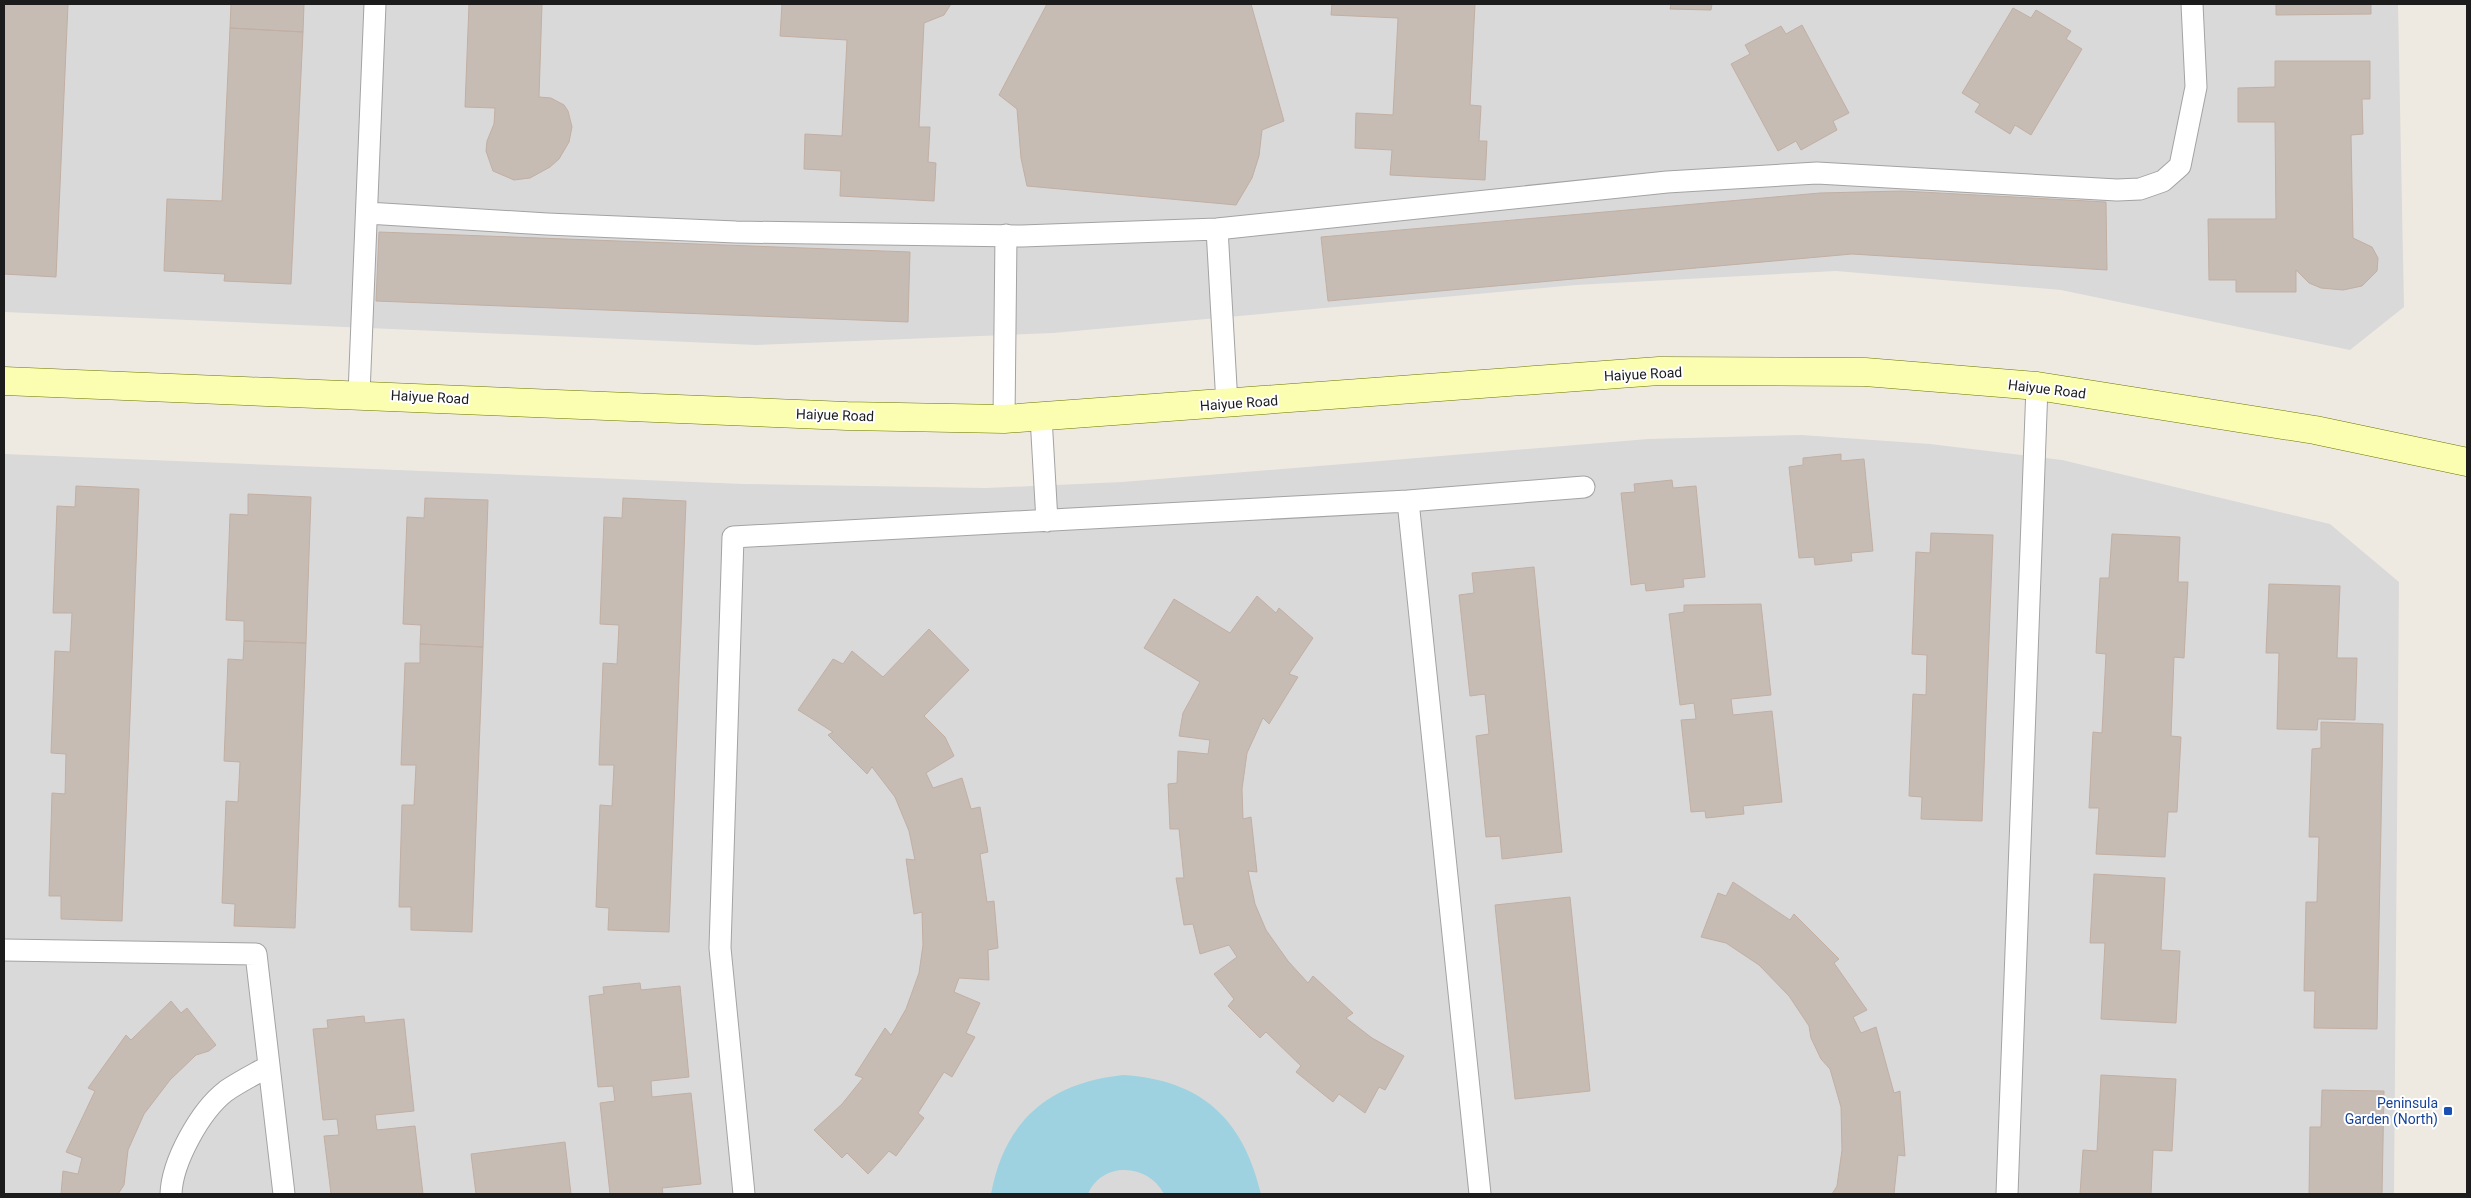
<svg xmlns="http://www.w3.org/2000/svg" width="2471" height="1198" viewBox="0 0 2471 1198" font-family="Roboto,sans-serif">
<rect width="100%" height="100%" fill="#efeae1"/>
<path fill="#dad9d9" d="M4 4H2398L2404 307 2350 350 2061 290 1836 271 1576 285 1053 333 756 345 4 312Z
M1802 435 1930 444 2062 460 2330 524 2399 582 2394 1194H4V454L744 484 986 488 1122 482 1648 439Z"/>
<path fill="#9ed2e0" d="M1123 1075C1201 1080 1243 1118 1261 1194H1164C1148 1163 1102 1161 1088 1194H991C1005 1120 1049 1083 1123 1075Z"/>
<path fill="#c6bcb4" stroke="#c1afa3" d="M4 4H68L56 277 4 274Z
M231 4H304L303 32 230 28Z
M469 4H542L539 97 551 98 564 105 568 111 572 127 569 142 559 159 550 167 530 178 514 180 493 171 486 151 487 141 494 124 495 108 465 107Z
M782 4H951L944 15 924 23 919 127H930L928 162 936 163 934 201 840 196 841 171 804 169 805 134 842 136 847 40 780 36Z
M1047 4H1251L1284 121 1262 130 1259 156 1252 178 1236 205 1027 186 1021 158 1017 109 999 95Z
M1332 4H1475L1470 105 1481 106 1479 141H1487L1485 180 1390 175 1392 150 1355 148 1356 113 1393 115 1398 18 1331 15Z
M1671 4H1712L1711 10 1670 9Z
M2276 4H2371V14L2276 15Z
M2013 8 2031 18 2036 10 2071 31 2066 39 2082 49 2031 135 2015 125 2010 134 1975 112 1980 104 1962 93Z
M1802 25 1849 113 1833 121 1837 130 1801 150 1796 141 1778 151 1731 64 1750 54 1745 45 1781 26 1786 34Z
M230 28 303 32 291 284 224 281 225 274 164 271 167 199 222 201Z
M2275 61H2370V99H2362L2363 134 2351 135 2353 238 2372 247 2378 258 2377 271 2362 286 2343 290 2321 288 2309 283 2296 270V292H2236V280H2209L2208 219H2276L2275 122H2238V88L2275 87Z
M1902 191 2106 202 2107 270 1852 254 1328 301 1321 237 1820 193Z
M379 232 910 252 908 322 376 301Z
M1841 454V461L1864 459 1873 551 1851 553 1852 561 1815 565 1814 557 1799 558 1789 467 1803 465V458Z
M1672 480 1673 488 1696 486 1705 577 1683 579 1684 587 1646 591 1645 583 1631 585 1621 493 1635 492 1634 484Z
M76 486 139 489 122 921 61 919V896H49L52 793 65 794 66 754 51 753 55 651 70 652 72 613H53L57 506 75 507Z
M248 494 311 497 306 643 244 641V621L226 620 230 514 248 515Z
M425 498 488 500 483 647 420 644 421 625 403 624 407 517 424 518Z
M623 498 686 501 669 932 608 930 609 908 596 907 600 805 612 806 614 765H599L603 663 617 664 619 625 600 624 604 517 622 518Z
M1931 533 1993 535 1982 821 1921 819 1922 797 1909 796 1913 694 1926 695 1927 655 1912 654 1916 552 1930 553Z
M2112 534 2180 537 2178 582H2188L2184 658 2174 657 2171 736 2181 737 2177 812H2168L2165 857 2096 854 2099 808H2089L2093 732 2102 733 2106 654 2096 653 2100 578H2109Z
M1534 567 1562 852 1502 859 1500 836 1486 837 1476 736 1489 734 1485 694 1470 696 1459 595 1474 593 1472 573Z
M2269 584 2340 586 2337 658H2357L2355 720 2318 719 2317 730 2277 729 2279 653H2266Z
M1257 596 1276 613 1279 608 1313 638 1289 674 1298 677 1269 724 1263 718 1247 753 1242 789 1243 819 1251 817 1257 872 1248 871 1255 904 1266 930 1288 961 1308 983 1313 976 1353 1013 1346 1018 1372 1038 1404 1056 1385 1090 1379 1087 1365 1113 1339 1094 1333 1102 1296 1072 1301 1066 1266 1032 1260 1038 1228 1006 1234 999 1214 974 1237 957 1229 945 1200 954 1193 924 1184 925 1176 878H1184L1179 829H1170L1168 784 1177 783 1178 751 1208 754 1210 740 1179 736 1183 713 1200 682 1144 648 1174 599 1230 633Z
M1761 604 1771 695 1731 699 1733 715 1772 711 1782 802 1743 806 1744 814 1706 818 1705 811 1691 812 1681 720 1696 719 1694 703 1680 705 1669 614 1684 612V605Z
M929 629 969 670 924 716 945 737 954 756 926 773 933 788 962 778 971 809 980 807 988 852 980 854 987 902 994 901 998 948 988 950 989 980 959 978 954 992 980 1003 966 1033 975 1037 952 1077 944 1072 918 1113 924 1118 896 1156 889 1151 868 1174 847 1153 842 1158 814 1130 842 1104 863 1078 855 1075 885 1028 891 1035 906 1009 919 973 923 945 922 912 914 914 906 859 915 860 909 831 895 797 872 767 867 774 828 735 833 732 798 710 833 659 843 664 852 651 883 677Z
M244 641 306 643 295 928 234 926 235 904 222 903 226 801 238 802 240 762 224 761 228 659 243 660Z
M420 644 483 647 472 932 411 930V907H399L402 805H414L416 765H401L405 663H420Z
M2321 722 2383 724 2377 1029 2314 1028 2315 991H2304L2306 902H2317L2319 837H2309L2312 749 2321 748Z
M2094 874 2165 878 2161 950 2180 951 2176 1023 2101 1019 2105 943H2090Z
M1733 882 1790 920 1794 914 1839 959 1834 963 1867 1010 1853 1017 1861 1033 1876 1027 1894 1093 1900 1091 1905 1156 1898 1155 1894 1194H1832L1837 1186 1842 1150 1841 1107 1830 1069 1821 1059 1811 1038 1809 1026 1789 996 1759 965 1726 943 1701 937 1718 893 1726 896Z
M1570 897 1590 1091 1515 1099 1495 905Z
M640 983 641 990 680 986 689 1077 651 1081 652 1097 691 1093 701 1184 662 1188 663 1194H610L600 1103 615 1101 613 1086 598 1087 589 996 604 994 603 987Z
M171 1001 181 1013 187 1008 216 1045 209 1051 196 1055 170 1080 144 1114 128 1150 124 1185 118 1194H61L63 1171 78 1174 82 1158 66 1152 95 1091 88 1088 126 1035 131 1040Z
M364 1016 365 1023 404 1019 414 1111 375 1115 377 1130 415 1126 423 1194H331L324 1136 339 1135 337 1119 323 1120 313 1029 328 1028 327 1020Z
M2101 1075 2176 1079 2172 1151 2153 1150 2151 1194H2080L2083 1150 2097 1151Z
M2322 1090 2384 1091 2382 1194H2309L2310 1127H2321Z
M565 1142 571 1194H476L471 1154Z"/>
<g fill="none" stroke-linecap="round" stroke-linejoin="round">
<g stroke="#a3a3a3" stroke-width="23">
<path id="lane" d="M367 213 547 224 736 232 1022 236 1217 229 1667 182 1817 173 2117 190 2140 189 2163 181 2180 166 2196 87 2192 4
M1217 229 1227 404
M359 394 375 4
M1041 417 1047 521
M1004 419 1006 235
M1408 501 1480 1194
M4 950 256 954 284 1194
M171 1194C172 1162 200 1111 226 1091 239 1082 255 1074 269 1066
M744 1194 720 948 733 537 1408 501 1584 487
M2007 1194 2037 386"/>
</g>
<g stroke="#6c7700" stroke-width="29">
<path id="secondary" d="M4 381 847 416 1004 419 1659 371 1865 372 2037 386 2315 430 2467 462"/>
</g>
<use href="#lane" stroke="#fff" stroke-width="21"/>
<use href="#secondary" stroke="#fbfeb0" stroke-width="28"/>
</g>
<rect fill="#1a4fb4" stroke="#fff" stroke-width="2" x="2443" y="1106" width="10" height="10" rx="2.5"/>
<g text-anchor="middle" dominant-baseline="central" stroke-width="4" stroke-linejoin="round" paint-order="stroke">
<g font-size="14" fill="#1c1c1c" stroke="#fff">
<text transform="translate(1643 374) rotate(-3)">Haiyue Road</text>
<text transform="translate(2047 389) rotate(7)">Haiyue Road</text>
<text transform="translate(430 397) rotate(3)">Haiyue Road</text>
<text transform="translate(1239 403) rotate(-4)">Haiyue Road</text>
<text transform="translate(835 415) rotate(2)">Haiyue Road</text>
</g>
<g font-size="14" fill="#164399" stroke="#fff" text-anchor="end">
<text x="2438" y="1103">Peninsula<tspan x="2438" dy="16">Garden (North)</tspan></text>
</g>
</g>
<rect width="2471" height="1198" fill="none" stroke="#1c1c1c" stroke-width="10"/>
</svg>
